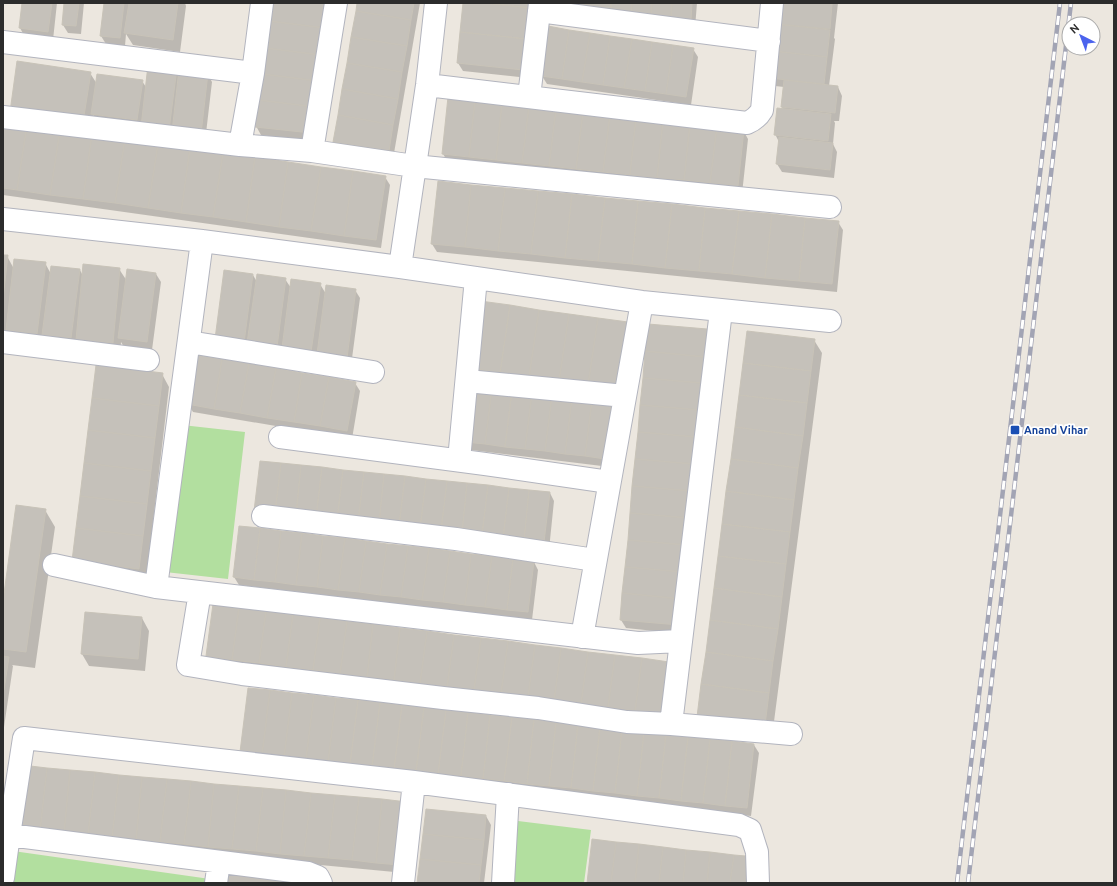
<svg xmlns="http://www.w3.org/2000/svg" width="1117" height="886" viewBox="0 0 1117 886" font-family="Ubuntu,sans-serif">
<rect width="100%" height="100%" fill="#ece7df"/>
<path fill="#b2df9f" d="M182 425 245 432 228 579 165 572Z
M518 821 591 830 584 883H508Z
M13 851 210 879V883H9Z"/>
<path fill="#0003" d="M23 3H57L53 40 25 37 20 28Z
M65 3H84L81 34 68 33 63 25Z
M105 3H185L186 6 180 52 133 45 126 34 125 46 106 44 101 36Z
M272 3 315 142 261 135 256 126Z
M358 3H420L393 159 339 150 335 141Z
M464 3H536L528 78 463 71 458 63Z
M552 3H697L695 28Z
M779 3H838L834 38 835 39 829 86 838 87 842 96 839 121H834L835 123 833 144 837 152 834 178 782 172 777 164 779 142 775 134 783 110 782 107 784 87 775 86Z
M693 49 698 57 691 105 547 84 542 76Z
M148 66 207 73 212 82 205 142 97 122 93 115 90 135 385 177 390 185 381 248 3 195V123L90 73 97 84 142 81 146 87Z
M743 130 748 139 742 194 448 162 443 154Z
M838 222 843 230 837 292 437 252 432 244Z
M3 256H7L14 269 45 263 51 274 80 270 83 276 119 269 127 281 156 274 161 282 152 350 124 347 121 342 120 356 84 352 77 340 76 346 14 343 8 331 6 343H3Z
M253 275 257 282 285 279 291 288 320 284 326 294 355 290 360 298 351 366 221 348Z
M481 302 622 397 476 376Z
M706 330 711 339 683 634 626 628 621 620Z
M814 340 822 353 772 737 706 729Z
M162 374 169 387 146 582 80 574Z
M355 383 360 391 352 439 193 412 188 404Z
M612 403 617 412 610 467 471 450 466 442Z
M550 493 554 501 549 550 260 519Z
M45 510 55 527 35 668 12 665 13 666 3 734V608Z
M534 562 538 570 532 620 239 585 234 577Z
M214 605 668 663 666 722 212 665 207 656Z
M142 618 149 631 145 671 89 666 82 654Z
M754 745 759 753 751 816 246 760Z
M406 803 405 873 22 837Z
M486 816 491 825 484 883H419Z"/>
<path fill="#c5c1ba" stroke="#c8c3b8" d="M22 3H52L48 32 19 28Z
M64 3H79L76 26 62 25Z
M104 3H124L120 38 100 36Z
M129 3H178L173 40 124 33Z
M271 3H328L325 28 269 21Z
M357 3H414L411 20 356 11Z
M463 3H486L530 8 527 39 460 32Z
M486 3H531L530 8Z
M571 3H591L590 13 570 11Z
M591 3H611V14L590 13Z
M611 3H632L631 16 611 14Z
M632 3H652L651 17 631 16Z
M652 3H672L671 19 651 17Z
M672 3H692L691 20 671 19Z
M778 3H818L832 4 830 29 776 24Z
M356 11 411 20 407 46 351 37Z
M269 21 325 28 321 55 265 48Z
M776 24 830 30 827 57 773 51Z
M548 26 569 30 562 79 541 76Z
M569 30 590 33 582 82 562 79Z
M460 32 527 39 523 70 457 63Z
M590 33 610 36 603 85 582 82Z
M610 36 632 39 624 88 603 85Z
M351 37 407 46 402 72 347 63Z
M632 39 652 42 645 91 624 88Z
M652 42 673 45 666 94 645 91Z
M673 45 694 48 686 97 666 94Z
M265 48 321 55 318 81 262 74Z
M773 51 827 57 824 84 769 78Z
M17 61 91 72 83 122 10 112Z
M347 63 402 72 398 99 342 89Z
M148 65 177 68 169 130 141 127Z
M179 69 208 73 201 134 172 132Z
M97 74 143 80 137 120 91 114Z
M262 74 318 81 315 107 259 100Z
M784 80 838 86 835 113 781 107Z
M342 89 398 99 393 125 338 115Z
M448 97 475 100 469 157 442 154Z
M259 100 315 107 311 133 255 127Z
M475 100 502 103 496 160 469 157Z
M502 103 529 106 522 163 496 160Z
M529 106 556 109 549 166 522 163Z
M777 108 831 114 828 141 774 135Z
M556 109 583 112 576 169 549 166Z
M583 112 610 114 603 172 576 169Z
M610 114 636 117 630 175 603 172Z
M338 115 393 125 389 151 333 142Z
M636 117 663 120 657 178 630 175Z
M663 120 690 123 684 180 657 178Z
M3 122 27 125 17 190 3 188Z
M690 123 717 126 710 183 684 180Z
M27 125 60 130 50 195 17 190Z
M717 126 744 129 738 186 710 183Z
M60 130 92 134 83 199 50 195Z
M92 134 125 139 115 203 83 199Z
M779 137 833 143 830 170 776 164Z
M125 139 158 144 148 208 115 203Z
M158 144 190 148 181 213 148 208Z
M190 148 223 153 213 217 181 213Z
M223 153 255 157 246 222 213 217Z
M255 157 288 162 279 227 246 222Z
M288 162 321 167 311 231 279 227Z
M321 167 353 171 344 236 311 231Z
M353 171 386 176 376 240 344 236Z
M438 181 471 185 465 247 431 244Z
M471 185 505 188 498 251 465 247Z
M505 188 538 191 531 254 498 251Z
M538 191 572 194 565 258 531 254Z
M572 194 605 198 598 261 565 258Z
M605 198 638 201 632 264 598 261Z
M638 201 672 204 665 268 632 264Z
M672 204 705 208 699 271 665 268Z
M705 208 739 211 732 274 699 271Z
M739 211 772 214 765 278 732 274Z
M772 214 805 218 799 281 765 278Z
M805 218 839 221 832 284 799 281Z
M3 255H8L3 299Z
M14 259 46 262 37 334 6 330Z
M83 264 120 268 113 343 76 340Z
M51 266 80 269 71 338 42 335Z
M127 269 156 273 147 342 118 338Z
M224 270 253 274 244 343 215 339Z
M257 274 286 278 277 347 247 343Z
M291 279 321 283 311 352 282 348Z
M326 285 356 289 347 358 317 354Z
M480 301 510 305 500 373 470 368Z
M510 305 539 310 529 377 500 373Z
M539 310 569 314 559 381 529 377Z
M569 314 598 318 588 385 559 381Z
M598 318 628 322 618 389 588 385Z
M648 324 707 329 705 357 645 351Z
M747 331 815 339 811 371 743 363Z
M645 351 705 357 702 383 643 378Z
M196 355 222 359 214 409 187 404Z
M222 359 249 363 240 413 214 409Z
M249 363 276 368 267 418 240 413Z
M743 363 811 371 807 403 739 395Z
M96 365 163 373 159 406 92 398Z
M276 368 302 373 294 422 267 418Z
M302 373 329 377 320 426 294 422Z
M329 377 356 382 347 431 320 426Z
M643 378 702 383 700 410 640 405Z
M472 386 492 388 485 444 465 442Z
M492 388 512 390 505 447 485 444Z
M512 390 532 393 525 449 505 447Z
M532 393 552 395 545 451 525 449Z
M552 395 572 398 565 454 545 451Z
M739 395 807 403 803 436 735 427Z
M92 398 159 406 155 438 88 430Z
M572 398 592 400 585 456 565 454Z
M592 400 612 402 605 459 585 456Z
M640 405 700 410 697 437 638 432Z
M735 427 803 436 798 468 731 459Z
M88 430 155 438 151 471 84 463Z
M638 432 697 437 694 464 635 459Z
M635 459 694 464 692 491 632 486Z
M731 459 798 468 794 500 726 491Z
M260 461 281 463 275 513 254 511Z
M84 463 151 471 147 504 80 496Z
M281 463 301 465 296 515 275 513Z
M301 465 322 467 316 518 296 515Z
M322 467 343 470 337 520 316 518Z
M343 470 364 472 358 522 337 520Z
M364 472 384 474 379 524 358 522Z
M384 474 405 476 399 526 379 524Z
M405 476 426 479 420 529 399 526Z
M426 479 447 481 441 531 420 529Z
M447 481 467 483 462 533 441 531Z
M467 483 488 485 482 535 462 533Z
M488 485 509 488 503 538 482 535Z
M632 486 692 491 689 518 630 513Z
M509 488 529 490 524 540 503 538Z
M529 490 550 492 544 542 524 540Z
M726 491 794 500 790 532 722 524Z
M80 496 147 504 143 536 76 528Z
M16 505 46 509 26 652 3 649V601Z
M630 513 689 518 687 545 628 540Z
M722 524 790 532 786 564 718 556Z
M239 526 260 528 254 580 233 577Z
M76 528 143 536 139 569 72 561Z
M260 528 281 531 275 582 254 580Z
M281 531 302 533 296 585 275 582Z
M302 533 323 536 317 587 296 585Z
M323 536 345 538 338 590 317 587Z
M345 538 366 541 359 592 338 590Z
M628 540 687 545 684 572 625 567Z
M366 541 387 544 380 595 359 592Z
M387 544 408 546 401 597 380 595Z
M408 546 429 548 422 600 401 597Z
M429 548 450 551 443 602 422 600Z
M450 551 471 554 465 605 443 602Z
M471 554 492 556 485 607 465 605Z
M492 556 513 558 507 610 485 607Z
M718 556 786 564 782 597 714 588Z
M513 558 534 561 528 612 507 610Z
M625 567 684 572 682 599 622 593Z
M714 588 782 597 778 629 710 620Z
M622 593 682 599 679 625 620 620Z
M213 604 239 607 232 660 206 656Z
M239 607 266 611 259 663 232 660Z
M266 611 293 614 286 667 259 663Z
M85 612 142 617 138 659 81 654Z
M293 614 320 618 313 670 286 667Z
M320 618 347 621 340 674 313 670Z
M710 620 778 629 773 661 706 652Z
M347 621 373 624 367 677 340 674Z
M373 624 400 628 394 680 367 677Z
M400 628 427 631 420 684 394 680Z
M427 631 454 635 447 687 420 684Z
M454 635 481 638 474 690 447 687Z
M481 638 508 641 501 694 474 690Z
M508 641 535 645 528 697 501 694Z
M535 645 561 648 554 701 528 697Z
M561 648 588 652 581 704 554 701Z
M588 652 615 655 608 707 581 704Z
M706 652 773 661 769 693 701 684Z
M615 655 642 658 635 711 608 707Z
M3 656 9 657 4 690H3Z
M642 658 669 662 662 714 635 711Z
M701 684 769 693 765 725 697 717Z
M248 688 270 690 262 755 240 752Z
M270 690 292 693 284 757 262 755Z
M292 693 314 695 306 759 284 757Z
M314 695 336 698 328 762 306 759Z
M336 698 358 700 350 764 328 762Z
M358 700 380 702 372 767 350 764Z
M380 702 402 705 394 769 372 767Z
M402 705 424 707 416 772 394 769Z
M424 707 446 710 438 774 416 772Z
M446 710 468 712 461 776 438 774Z
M468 712 490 715 483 779 461 776Z
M490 715 512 717 504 781 483 779Z
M512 717 534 719 527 784 504 781Z
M534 719 556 722 549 786 527 784Z
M556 722 578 724 571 788 549 786Z
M578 724 600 727 593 791 571 788Z
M600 727 622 729 615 793 593 791Z
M622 729 644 732 637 796 615 793Z
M644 732 666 734 659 798 637 796Z
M666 734 688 736 681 801 659 798Z
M688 736 710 739 703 803 681 801Z
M710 739 732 741 725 806 703 803Z
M732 741 754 744 747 808 725 806Z
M22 765 47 768 40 831 16 829Z
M47 768 70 770 64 833 40 831Z
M70 770 95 772 88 835 64 833Z
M95 772 119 775 112 838 88 835Z
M119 775 142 777 136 840 112 838Z
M142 777 167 779 160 842 136 840Z
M167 779 191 781 184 844 160 842Z
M191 781 214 784 208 847 184 844Z
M214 784 239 786 232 849 208 847Z
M239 786 263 788 256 851 232 849Z
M263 788 286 790 280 854 256 851Z
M286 790 311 793 304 856 280 854Z
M311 793 335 795 328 858 304 856Z
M335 795 359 797 352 860 328 858Z
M359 797 382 799 376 863 352 860Z
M382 799 407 802 400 865 376 863Z
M426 809 486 815 484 840 423 834Z
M423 834 484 840 481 865 420 859Z
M592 839 616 842 611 883H587Z
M616 842 639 844 635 883H611Z
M639 844 663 847 659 883H635Z
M663 847 686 850 683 883H659Z
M686 850 710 852 707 883H683Z
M710 852 734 855 730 883H707Z
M734 855 757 857 754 883H730Z
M420 859 481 865 479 883H417Z
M227 873 290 879V883H226Z"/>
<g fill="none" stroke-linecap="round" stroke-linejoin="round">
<g stroke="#b2b4be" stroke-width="24">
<path id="street" d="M539 11 769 41
M3 42 253 73
M427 85 747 123C754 120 758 117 762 110L772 3
M529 97 540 3
M3 117 240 145 312 151 414 166 830 207
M240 145 253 73 262 3
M312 151 336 3
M3 219 202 241 400 267 642 302 830 321
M400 267 427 85 436 3
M3 342 148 360
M189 342 373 372
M467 381 625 396
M280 437 485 464 609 482
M459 460 476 278
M263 516 456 539 595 560
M54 565 156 587 638 643 681 641
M156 587 202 241
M200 592 188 665 242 674 443 698 538 708 627 722 671 724 791 734
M582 637 642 302
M671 724 721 311
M9 835 308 873 318 877 321 883
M3 878 9 835 24 738 414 782 739 825 750 830 757 852 758 883
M216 883 219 862
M403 883 414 782
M503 883 508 794"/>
</g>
<use href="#street" stroke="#fff" stroke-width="22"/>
<g stroke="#a2a4b4" stroke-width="4.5">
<path id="rail" d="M957 883 1060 3
M968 883 1071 3"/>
</g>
<use href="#rail" stroke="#fff" stroke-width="3" stroke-dasharray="9" stroke-linecap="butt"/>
</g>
<rect fill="#1a4fb4" stroke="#fff" stroke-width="1.5" x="1010" y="425" width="10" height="10" rx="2"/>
<g text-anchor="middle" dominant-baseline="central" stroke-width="3.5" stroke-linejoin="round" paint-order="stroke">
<g font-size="11" font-weight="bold" fill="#164399" stroke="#fff" text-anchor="start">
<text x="1024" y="430">Anand Vihar</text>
</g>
</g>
<rect width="1117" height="886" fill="none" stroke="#2c2c2c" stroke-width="8"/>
<g transform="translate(1081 36) rotate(318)"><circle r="19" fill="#ffffff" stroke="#ababab"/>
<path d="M0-3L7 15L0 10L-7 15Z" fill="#4b63ed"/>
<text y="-6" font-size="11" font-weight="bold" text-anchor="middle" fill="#2c2c2c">N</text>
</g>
</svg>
